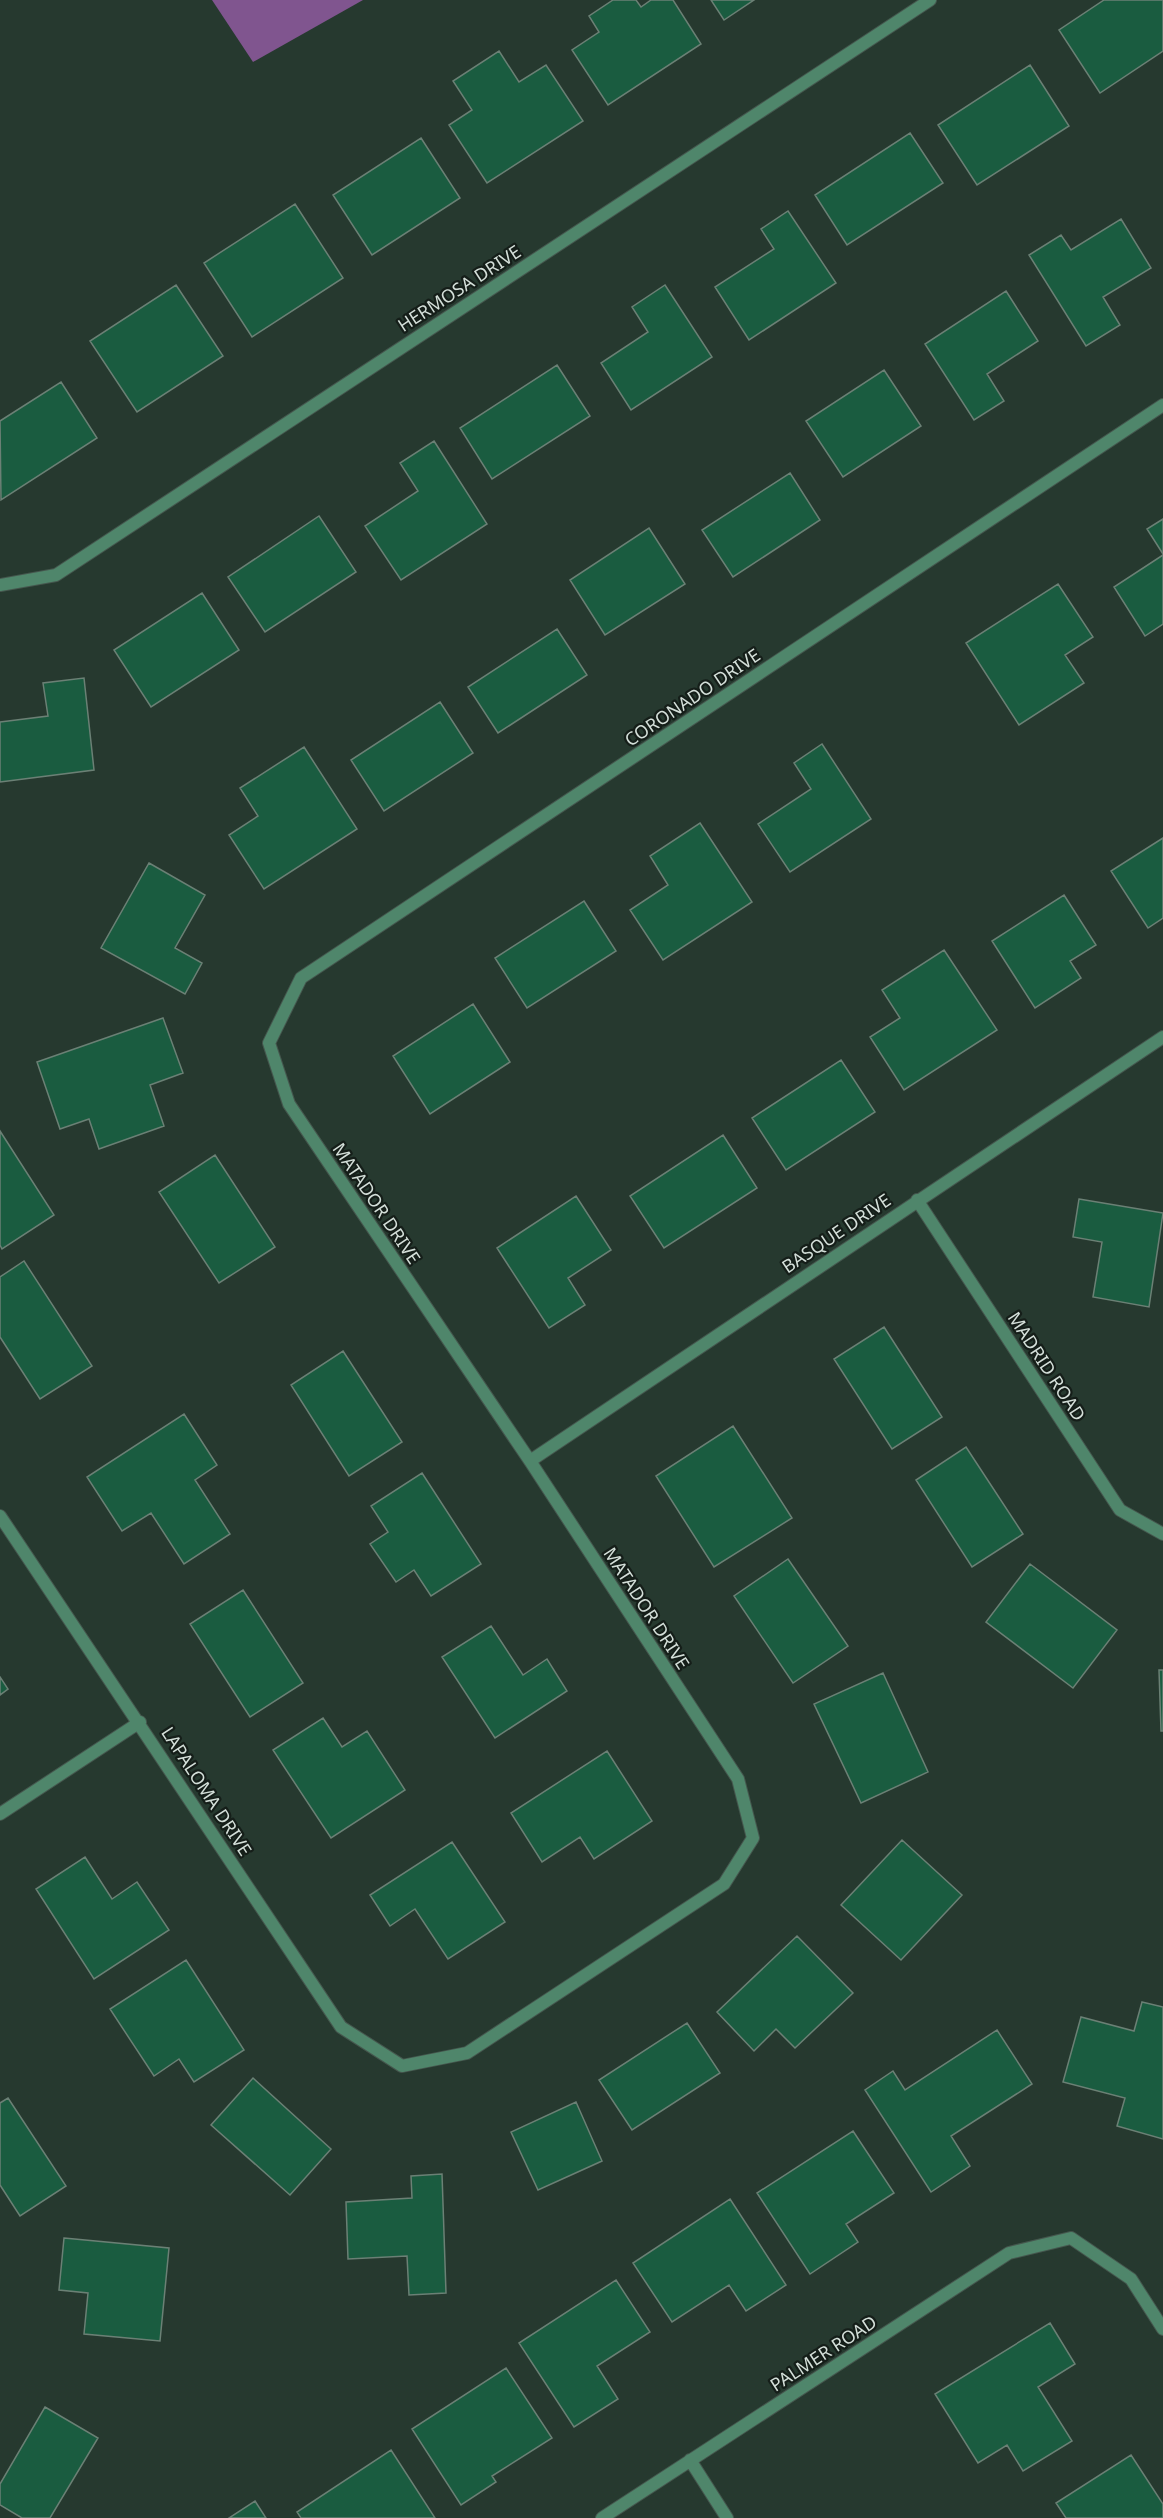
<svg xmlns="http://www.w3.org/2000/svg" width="1163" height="2518" viewBox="0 0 1163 2518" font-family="'Noto Sans',sans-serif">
<rect width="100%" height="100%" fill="#26392f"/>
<path fill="#80558f" d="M212 0H363L253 62Z"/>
<path fill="#1a5c40" stroke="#6b8075" stroke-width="1.5" d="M613 0H636L641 7 651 0H673L701 44 608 105 572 50 599 32 589 16Z
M711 0H754L724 20Z
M1104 0H1163V51L1100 93 1059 30Z
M499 51 519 82 546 65 583 121 487 183 449 125 472 110 453 81Z
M1030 65 1069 126 977 185 938 125Z
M910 133 943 183 847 245 815 195Z
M421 138 460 198 372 255 333 195Z
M295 204 343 278 252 337 204 263Z
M788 211 836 283 749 340 715 287 774 249 761 229Z
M1121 219 1151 268 1103 297 1120 325 1086 346 1029 255 1061 235 1071 250Z
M176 285 223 356 137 412 90 341Z
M665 285 712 357 631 410 601 363 648 332 632 307Z
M1006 291 1038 341 987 374 1004 401 974 420 925 344Z
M557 365 590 416 492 479 460 428Z
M884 370 921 426 843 477 806 421Z
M61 382 97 438 1 500 0 421Z
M434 441 487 524 401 580 365 526 418 491 400 463Z
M790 473 820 520 733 577 702 530Z
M319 516 356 572 265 632 228 577Z
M1163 519V554L1147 529Z
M649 528 685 584 605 635 570 580Z
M1163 555V624L1145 636 1114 587Z
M1058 584 1093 637 1065 655 1084 683 1019 725 966 643Z
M202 593 239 650 151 707 114 650Z
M557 629 587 675 498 733 468 687Z
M84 678 94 770 0 782V722L48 716 43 683Z
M440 702 473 753 384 811 351 760Z
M822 744 871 819 790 872 758 824 811 789 794 763Z
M304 747 357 829 264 889 229 835 258 816 240 788Z
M700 823 752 902 663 960 630 910 668 885 650 856Z
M1163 838V918L1148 928 1111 871Z
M149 863 205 895 175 948 202 963 185 994 101 948Z
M1064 895 1096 945 1070 961 1081 978 1035 1008 992 941Z
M584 901 616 951 527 1008 495 958Z
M944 950 997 1030 904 1090 870 1037 900 1018 882 990Z
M473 1004 510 1062 430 1114 393 1056Z
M163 1018 183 1073 150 1085 164 1126 99 1149 89 1119 60 1129 37 1062Z
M841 1060 875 1112 786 1170 752 1118Z
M0 1131 54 1215 2 1249 0 1245Z
M723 1135 757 1188 664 1248 630 1196Z
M215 1155 275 1247 219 1283 159 1192Z
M576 1196 611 1250 568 1278 585 1305 549 1328 497 1248Z
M1079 1199 1163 1213 1149 1307 1093 1297 1102 1242 1073 1237Z
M24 1261 92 1366 40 1399 0 1337V1277Z
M884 1327 942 1417 892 1449 834 1359Z
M343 1351 402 1442 349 1476 291 1385Z
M184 1414 217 1465 195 1480 230 1534 184 1564 151 1513 122 1531 87 1477Z
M733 1426 792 1518 714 1567 656 1476Z
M966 1447 1023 1534 972 1567 916 1480Z
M422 1473 481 1564 431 1596 414 1570 396 1582 370 1544 388 1532 371 1506Z
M788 1559 848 1646 793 1683 734 1596Z
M1030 1564 1117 1630 1073 1688 986 1622Z
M243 1590 303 1683 250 1717 190 1624Z
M491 1626 523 1675 547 1659 567 1691 495 1738 442 1657Z
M1159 1670H1163V1731H1161Z
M883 1673 928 1772 861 1803 814 1704Z
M0 1677 8 1689 0 1695Z
M323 1718 342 1747 367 1731 405 1790 331 1838 273 1750Z
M607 1751 652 1821 594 1859 580 1837 542 1862 511 1813Z
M902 1840 962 1895 901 1960 841 1905Z
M452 1842 505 1922 448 1959 415 1909 390 1926 370 1895Z
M85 1857 112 1899 137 1882 169 1930 94 1979 36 1889Z
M797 1936 853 1993 795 2048 776 2029 754 2051 717 2012Z
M186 1960 244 2050 194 2082 179 2059 154 2076 110 2009Z
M1142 2002 1163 2007V2139L1117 2126 1125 2098 1063 2082 1081 2017 1134 2031Z
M687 2023 720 2073 632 2130 599 2080Z
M997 2030 1032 2084 951 2136 970 2166 931 2192 865 2090 893 2071 905 2090Z
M253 2078 331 2149 290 2195 211 2125Z
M8 2098 66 2186 20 2216 0 2185V2103Z
M576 2102 602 2161 538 2190 511 2132Z
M853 2131 894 2193 846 2224 858 2242 810 2274 757 2193Z
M442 2174 446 2293 409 2295 407 2256 348 2259 346 2202 412 2198 411 2176Z
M730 2199 786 2285 746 2311 729 2285 672 2322 633 2263Z
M64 2238 169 2248 160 2341 84 2334 88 2293 59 2290Z
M616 2280 650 2332 597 2366 618 2399 574 2427 519 2343Z
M1050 2323 1075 2364 1038 2387 1072 2441 1023 2471 1007 2445 978 2463 935 2394Z
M506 2368 552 2438 492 2476 496 2482 461 2505 412 2429Z
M45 2407 98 2438 50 2518H22L0 2505V2484Z
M391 2450 435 2518H301L297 2512Z
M1131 2455 1163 2504V2518H1066L1056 2503Z
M255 2501 266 2518H229Z"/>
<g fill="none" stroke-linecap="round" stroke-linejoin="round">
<g stroke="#45574e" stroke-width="14">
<path id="street" d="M0 585 56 575 930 0
M917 1200 1120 1510 1163 1534
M530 1461 1163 1037
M0 1516 341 2027 402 2066 467 2053 724 1884 753 1838 738 1779 530 1461 289 1104 269 1043 301 978 1163 405
M0 1814 140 1722
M690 2460 727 2518
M602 2518 1009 2253 1071 2238 1131 2279 1163 2329"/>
</g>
<use href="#street" stroke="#4f866b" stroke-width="12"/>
</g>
<g text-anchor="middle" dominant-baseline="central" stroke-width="4.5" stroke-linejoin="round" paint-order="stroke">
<g font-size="18" fill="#d4dfd9" stroke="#151e19">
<text transform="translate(459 288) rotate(-33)">HERMOSA DRIVE</text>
<text transform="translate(692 697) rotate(-34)">CORONADO DRIVE</text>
<text transform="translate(377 1203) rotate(56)">MATADOR DRIVE</text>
<text transform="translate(836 1233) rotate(-34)">BASQUE DRIVE</text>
<text transform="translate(1047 1366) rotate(57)">MADRID ROAD</text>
<text transform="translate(647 1608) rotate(57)">MATADOR DRIVE</text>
<text transform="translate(207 1791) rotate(57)">LAPALOMA DRIVE</text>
<text transform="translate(823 2353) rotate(-33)">PALMER ROAD</text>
</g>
</g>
</svg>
